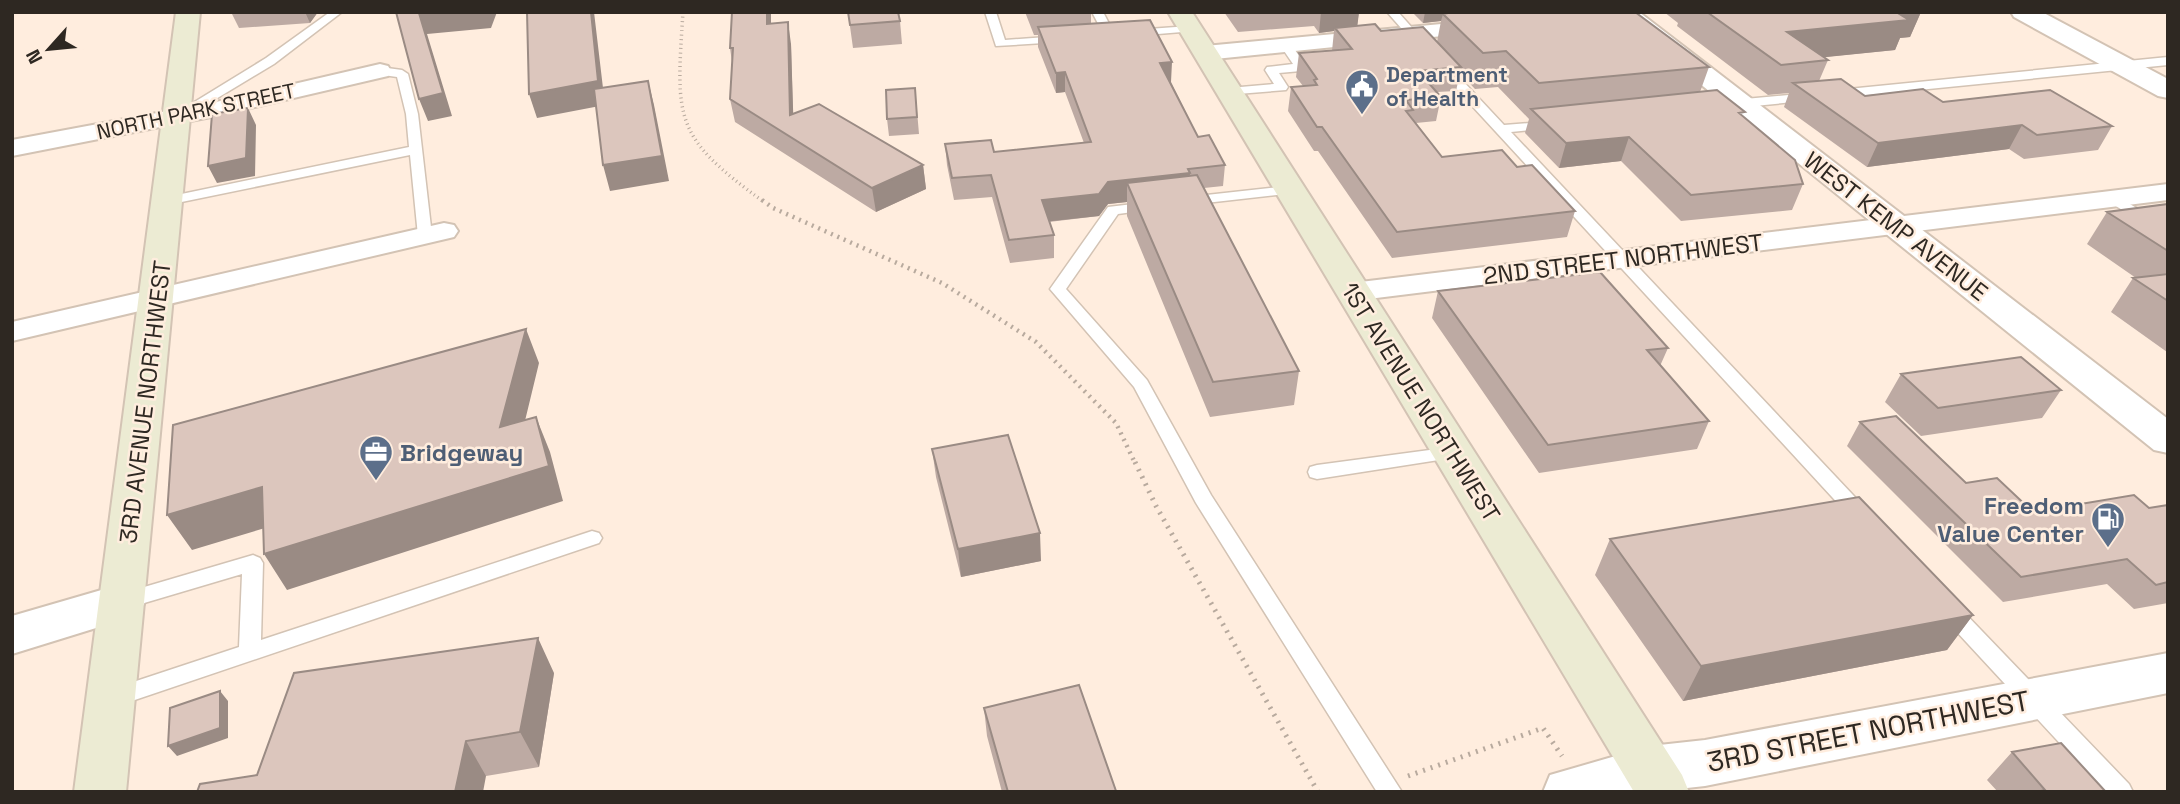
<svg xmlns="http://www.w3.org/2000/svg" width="2180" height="804" viewBox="0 0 2180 804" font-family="'Space Grotesk',sans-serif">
<rect width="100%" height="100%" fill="#ffedde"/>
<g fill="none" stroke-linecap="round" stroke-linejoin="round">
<g stroke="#d3c3b4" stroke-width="3">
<path id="service" d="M330 12H342L274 64 181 120H171L170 117 266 58Z
M985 12H996L1005 40 1060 36 1066 39 1060 42 996 46Z
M1092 12H1103L1115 35 1113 37H1105Z
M1387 12H1398L1424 41V45H1416Z
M1190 26 1196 29 1194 31 1134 36 1128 33 1134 30Z
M1282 43H1290L1307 67 1301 71 1279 73 1288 87 1286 90 1225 95 1223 92 1229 88 1274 84 1265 70 1267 67 1293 64 1280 45Z
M2168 57V65L1838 98 1832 94 1838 90Z
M1442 62 1446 63 1504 125 1554 121 1555 124 1549 128 1511 132 1869 512 1872 517 1869 522H1855L1438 69V63Z
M380 67 402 70 408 74 418 114 432 236 430 239H420L418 236 410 155 167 205 160 201 167 197 409 147 406 114 397 77 376 74V68Z
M1810 93 1814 94V100L1734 108 1728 104 1734 100Z
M1289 186 1296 190 1294 193 1188 205 1181 201 1188 197Z
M2114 195 2168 226V237L2109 202V196Z
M1150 202 1157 206 1155 209 1118 214 1066 289 1147 380 1211 495 1402 792H1377L1196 503 1134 387 1050 289 1108 207Z
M1452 447 1458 449 1461 453 1458 457 1317 479 1310 477 1308 472 1310 467 1317 465Z
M592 531 599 533 602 538 599 543 114 707 106 705 103 698 106 691 239 647 242 574 124 609 117 607 114 601 117 595 253 555 260 558 263 563 261 640Z
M1950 603 1957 605 2129 784 2133 792H2105L1943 617 1940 611 1943 605Z"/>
</g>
<g stroke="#d3c3b4" stroke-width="4">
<path id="minor" d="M1484 20 1492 21 1495 26 1492 31 1205 60 1197 58 1194 53 1197 48 1205 46Z
M380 64 388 66 391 71 388 76 216 116 12 156V140L216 102Z
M2168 184V200L1352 301 1341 298 1337 292 1341 286 1352 283Z
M444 223 454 225 458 231 454 237 12 341V322Z"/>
</g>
<g stroke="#d3c3b4" stroke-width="4">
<path id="tertiary" d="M1611 12H1639L2168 419V453L2154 450Z
M2011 12H2042L2168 79V98L2158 96 2014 17Z
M122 584 138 589 145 602 138 615 12 654V616Z
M2168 653V693L1705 786 1651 792H1543L1550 775 1650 746 1705 740Z"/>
</g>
<g stroke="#d3c3b4" stroke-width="4">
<path id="secondary" d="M176 12H200L126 792H74Z
M1168 12H1192L1682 775 1689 792H1634Z"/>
</g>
<path stroke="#b8aa9e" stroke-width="3.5" stroke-dasharray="1 3.5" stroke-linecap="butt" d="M683 12C676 120 673 136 764 202"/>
<path stroke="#b8aa9e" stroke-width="4.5" stroke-dasharray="2 5" stroke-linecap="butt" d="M762 200 773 208 942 283 1036 342 1116 423 1135 463"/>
<path stroke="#b8aa9e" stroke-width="5" stroke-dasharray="2 6" stroke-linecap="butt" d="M1135 462 1156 506 1318 792
M1408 776 1543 728 1562 756"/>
<use href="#service" fill="#fff" fill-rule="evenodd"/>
<use href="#minor" fill="#fff" fill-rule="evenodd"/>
<use href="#tertiary" fill="#fff" fill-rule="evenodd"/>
<use href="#secondary" fill="#ecebd3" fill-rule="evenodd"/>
</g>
<path fill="#bdaaa3" d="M231 12H318L310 23 239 28Z
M848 12 900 21 902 44 853 48Z
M1025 12H1091V24L1171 82 1198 137 1225 165 1223 186 1204 188 1299 371 1294 405 1210 417 1127 216V202L1108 204 1099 216 1049 222 1054 235V258L1010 263 992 197 954 200 947 165 945 144 994 152 1084 143 1065 92 1056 93 1038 47V35H1034Z
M1224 12H1359L1357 25 1437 42 1441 21 1423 23 1412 12H1635L1709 67 1700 92 1743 117 1803 184 1792 210 1681 221 1621 161 1559 168 1525 133 1529 119 1498 87 1475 89 1460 73 1456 91 1437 92 1441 97 1436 121 1416 123 1442 157 1517 167 1575 211 1567 237 1392 258 1318 151H1314L1288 111 1291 87 1303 86 1296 77 1299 53 1332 51 1334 31 1319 33 1314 26 1238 32Z
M1664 12H1921L1910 37 1900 38 1895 50 1824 57 1828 60 1819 81 1865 96 1943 102 2112 126 2098 150 2024 159 2009 149 1867 167 1784 107 1789 93 1768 95 1677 26 1678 23Z
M771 24 791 44 793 114 923 165 926 189 876 212 735 122 730 99 732 62 730 48Z
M915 88 919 134 889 136 887 119Z
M2168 204V352H2167L2111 312 2133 278H2136L2087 244 2107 212Z
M1438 291 1668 348 1660 366 1709 421 1697 449 1539 473 1432 318Z
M1901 374 2061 390 2042 418 1921 436 1885 402Z
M1860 422 1966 483 2033 512 2149 508 2168 505V603L2134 609 2107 584 2003 602 1847 446Z
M932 449 1041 561 961 577 936 477Z
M1610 539 1973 615 1947 650 1683 701 1595 575Z
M554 673 539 767 486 776 257 775Z
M984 708 1116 792H1002L987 736Z
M2012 752 2106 792H1998L1987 780Z"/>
<path fill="#9a8b84" d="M305 12H318L310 23Z
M425 12H497L491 28 427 34 452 116 428 121 419 99V13Z
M591 12H594L605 105 537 118 529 94Z
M767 12H771V46L767 24Z
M1321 12H1359L1357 29 1335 28 1334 31 1319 33Z
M1425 12H1445L1444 15 1443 14 1441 21 1423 23Z
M1893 12H1921L1910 37 1900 38 1895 50 1778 62 1787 32Z
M788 22 791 44 794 139 790 115Z
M1172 62 1171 82 1159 83 1160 63Z
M1065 72V92L1056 93V73Z
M648 81 654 105 669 181 610 191 603 165Z
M248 108 256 125 255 176 217 183 208 166Z
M2022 125 2009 149 1867 167 1878 143Z
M1629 137 1621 161 1559 168 1566 143Z
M923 165 926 189 876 212 872 188Z
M1190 173 1189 195 1127 183V202L1108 204 1099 216 1043 222 1042 200 1108 182Z
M526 329 539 363 515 462 500 427Z
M536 417 550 452 563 501 287 590 264 554Z
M262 487 285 522 192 550 167 515Z
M1040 533 1041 561 961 577 958 549Z
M1973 615 1947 650 1683 701 1701 666Z
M538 638 554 673 539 767 520 732Z
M220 691 228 701V738L177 756 168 746Z
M466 741 486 776 483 792H455Z"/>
<path fill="#dcc6bd" stroke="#9a8b84" stroke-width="2" d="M396 12H425L419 13 443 93 419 99Z
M527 12H591L598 81 529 94Z
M732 12H767V24L788 22 790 115 819 104 923 165 872 188 730 99 733 48H730Z
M848 12H898L900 21 850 25Z
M1453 12H1635L1709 67 1539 83 1506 51 1483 53 1443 14Z
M1707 12H1896L1909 20 1787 32 1828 60 1781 65Z
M1150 20 1172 62 1160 63 1198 137 1209 135 1225 165 1188 169 1190 173 1108 182 1099 194 1042 200 1054 235 1009 240 991 175 952 178 945 144 991 140 994 152 1091 142 1065 72 1056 73 1038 27Z
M1375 24 1381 31 1423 27 1461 67 1418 71 1441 97 1406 100 1413 110 1406 111 1442 157 1502 150 1517 167 1532 165 1575 211 1397 232 1322 127H1317L1291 87 1317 85 1314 80 1317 79 1299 53 1352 49 1335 28Z
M1841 79 1865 96 1923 89 1943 102 2050 90 2112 126 2037 135 2022 125 1878 143 1793 83Z
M648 81 662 156 603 165 594 89Z
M915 88 917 117 887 119 886 90Z
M1717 90 1745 112 1739 113 1795 160 1803 184 1691 195 1629 137 1566 143 1531 109Z
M248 108 246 158 208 166 212 114Z
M1197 175 1299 371 1213 382 1127 183Z
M2168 204V251L2107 212Z
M1600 272 1668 348 1647 350 1709 421 1548 445 1438 291Z
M2168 274V301L2133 278Z
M526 329 500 427 536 417 549 466 264 554 262 487 167 515 173 425Z
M2021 357 2061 390 1938 408 1901 374Z
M1896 416 1966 483 1997 478 2033 512 2134 495 2149 508 2168 505V582L2156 585 2127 559 2021 577 1860 422Z
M1008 435 1040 533 958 549 932 449Z
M1859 497 1973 615 1701 666 1610 539Z
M538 638 520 732 466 741 455 792H197L200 784 257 775 294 673Z
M1079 685 1116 791 1008 792 984 708Z
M220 691V728L168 746 170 708Z
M2061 743 2106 792H2037L2045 790 2012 752Z"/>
<defs>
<g id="civic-pin" transform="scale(1.75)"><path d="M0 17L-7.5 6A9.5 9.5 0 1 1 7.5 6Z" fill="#5c6f8a" stroke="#ffedde"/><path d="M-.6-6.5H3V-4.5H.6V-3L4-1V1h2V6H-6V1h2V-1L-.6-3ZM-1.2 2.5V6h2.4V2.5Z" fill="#fff"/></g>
<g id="office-pin" transform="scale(1.75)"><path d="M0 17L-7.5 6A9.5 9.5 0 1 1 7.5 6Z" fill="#5c6f8a" stroke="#ffedde"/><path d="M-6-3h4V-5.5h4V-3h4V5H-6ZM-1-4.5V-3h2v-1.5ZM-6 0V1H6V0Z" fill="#fff"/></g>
<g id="fuel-pin" transform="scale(1.75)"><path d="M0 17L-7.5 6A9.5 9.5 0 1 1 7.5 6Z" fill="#5c6f8a" stroke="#ffedde"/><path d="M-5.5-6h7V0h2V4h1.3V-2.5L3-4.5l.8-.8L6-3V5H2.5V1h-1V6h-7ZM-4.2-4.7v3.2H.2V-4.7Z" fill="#fff"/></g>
</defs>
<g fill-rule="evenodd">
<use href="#civic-pin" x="1362" y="86"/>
<use href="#office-pin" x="376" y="452"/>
<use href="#fuel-pin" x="2108" y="519"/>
</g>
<g text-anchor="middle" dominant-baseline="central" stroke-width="5" stroke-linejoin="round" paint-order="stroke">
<g font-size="21" font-weight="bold" fill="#4e5e75" stroke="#ffedde" text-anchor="start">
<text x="1386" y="74">Department<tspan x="1386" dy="24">of Health</tspan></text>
</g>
<g font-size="21" fill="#2e2822" stroke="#ffedde">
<text transform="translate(196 111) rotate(-12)">NORTH PARK STREET</text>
</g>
<g font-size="24" fill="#2e2822" stroke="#ffedde">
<text transform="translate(1896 226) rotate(38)">WEST KEMP AVENUE</text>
<text transform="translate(1623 259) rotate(-7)">2ND STREET NORTHWEST</text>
<text transform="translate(145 402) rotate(-83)">3RD AVENUE NORTHWEST</text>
<text transform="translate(1421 402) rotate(58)">1ST AVENUE NORTHWEST</text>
</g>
<g font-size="24" font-weight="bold" fill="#4e5e75" stroke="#ffedde" text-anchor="start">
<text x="400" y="452">Bridgeway</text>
<text x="2084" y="505" text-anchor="end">Freedom<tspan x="2084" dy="28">Value Center</tspan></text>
</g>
<g font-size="28" fill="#2e2822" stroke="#ffedde">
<text transform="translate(1868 731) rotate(-11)">3RD STREET NORTHWEST</text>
</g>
</g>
<rect width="2180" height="804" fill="none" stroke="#2e2822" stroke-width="28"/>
<g transform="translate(49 49) rotate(243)" stroke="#ffedde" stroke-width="5" paint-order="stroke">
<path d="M0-5L12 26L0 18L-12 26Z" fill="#2e2822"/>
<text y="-10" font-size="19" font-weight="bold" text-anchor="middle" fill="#2e2822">N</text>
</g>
</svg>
